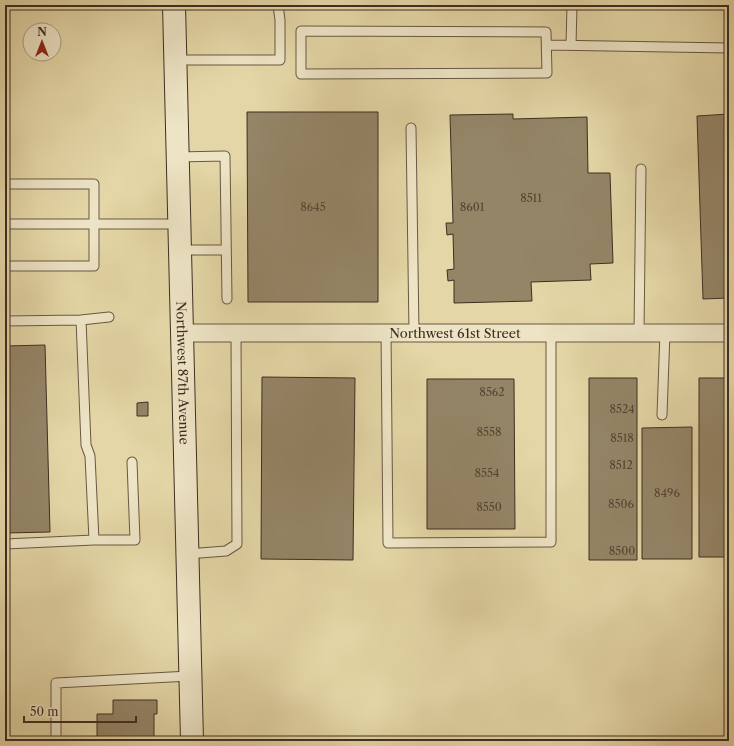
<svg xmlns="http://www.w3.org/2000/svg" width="734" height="746" viewBox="0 0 734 746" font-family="'Libre Caslon Text',serif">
<rect width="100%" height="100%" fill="#e4d6a6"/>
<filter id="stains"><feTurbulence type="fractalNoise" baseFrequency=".005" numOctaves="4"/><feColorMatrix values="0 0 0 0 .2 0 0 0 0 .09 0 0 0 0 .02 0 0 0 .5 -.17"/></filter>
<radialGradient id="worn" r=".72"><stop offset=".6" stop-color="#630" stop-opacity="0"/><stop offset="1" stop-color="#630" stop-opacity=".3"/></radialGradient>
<path fill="#948567" stroke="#3e2e22" d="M247 112H378V302H248Z
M513 114V119L587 117 588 173H610L613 263 590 264 591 280 531 282 532 301 454 303V280L448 281 447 270 454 269 453 234 447 235 446 223H453L450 115Z
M729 114V298L703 299 697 116Z
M45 345 50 532 5 533V346Z
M262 377 355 378 353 560 261 559Z
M589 378H637V560H589Z
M699 378H729V557H699Z
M427 379H514L515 529H427Z
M148 402V416H137V403Z
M692 427V559H642V428Z
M113 700H157V714H154V741H97V714H113Z"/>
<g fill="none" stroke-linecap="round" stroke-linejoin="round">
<g stroke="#685843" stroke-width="11">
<path id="lane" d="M301 31 546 32 547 73 301 74Z
M547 45 729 48
M571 45 572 5
M175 60H280V20L278 5
M411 128 414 332
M177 157 225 156 227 299
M5 184H94V224H179
M5 224H94V266H5
M179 250H226
M81 320 109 317
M5 321 81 320 86 445 90 456 94 540 5 544
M386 332 388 543 551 542V332
M639 332 641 169
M662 415 665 332
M94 540H135L132 462
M187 554 226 551 237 544 236 332
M56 741V683L190 676"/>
</g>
<g stroke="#685843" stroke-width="19">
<g id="street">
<path id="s1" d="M181 333H729"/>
</g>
</g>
<g stroke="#3e2e22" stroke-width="24">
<g id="secondary">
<path id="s2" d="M174 5 192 741"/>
</g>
</g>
<use href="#lane" stroke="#ede4c5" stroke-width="9"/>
<use href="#street" stroke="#ede4c5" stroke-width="17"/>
<use href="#secondary" stroke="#ede4c5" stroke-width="22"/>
</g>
<g text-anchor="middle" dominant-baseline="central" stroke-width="3" stroke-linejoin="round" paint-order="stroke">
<g font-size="11" fill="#544433">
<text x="531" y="198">8511</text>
<text x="313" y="207">8645</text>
<text x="472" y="207">8601</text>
<text x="492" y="392">8562</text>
<text x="622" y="409">8524</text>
<text x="489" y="432">8558</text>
<text x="622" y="438">8518</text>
<text x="621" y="465">8512</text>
<text x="487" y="473">8554</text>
<text x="667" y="493">8496</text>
<text x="621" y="504">8506</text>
<text x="489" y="507">8550</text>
<text x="622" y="551">8500</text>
</g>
<g font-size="13" fill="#3e2e22" stroke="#ede4c5">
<text stroke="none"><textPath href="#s1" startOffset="274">Northwest 61st Street</textPath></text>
<text stroke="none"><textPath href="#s2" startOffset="368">Northwest 87th Avenue</textPath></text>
</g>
</g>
<rect width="734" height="746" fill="none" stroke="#e4d6a6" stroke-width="20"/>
<rect x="6" y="6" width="722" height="734" fill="none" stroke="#3e2e22" stroke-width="2"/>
<rect x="10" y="10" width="714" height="726" fill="none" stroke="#3e2e22"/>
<g transform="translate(42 42)"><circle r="19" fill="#ede4c5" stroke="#a79b84"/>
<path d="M0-3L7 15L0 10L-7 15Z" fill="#8f2418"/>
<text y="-6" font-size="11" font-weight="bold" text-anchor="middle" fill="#3e2e22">N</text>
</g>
<path d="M24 716v6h112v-6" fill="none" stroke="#3e2e22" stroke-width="2"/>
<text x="30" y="716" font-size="12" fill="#3e2e22" stroke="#ede4c5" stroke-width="3" paint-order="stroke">50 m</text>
<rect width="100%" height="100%" filter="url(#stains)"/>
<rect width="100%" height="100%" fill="url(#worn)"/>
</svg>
